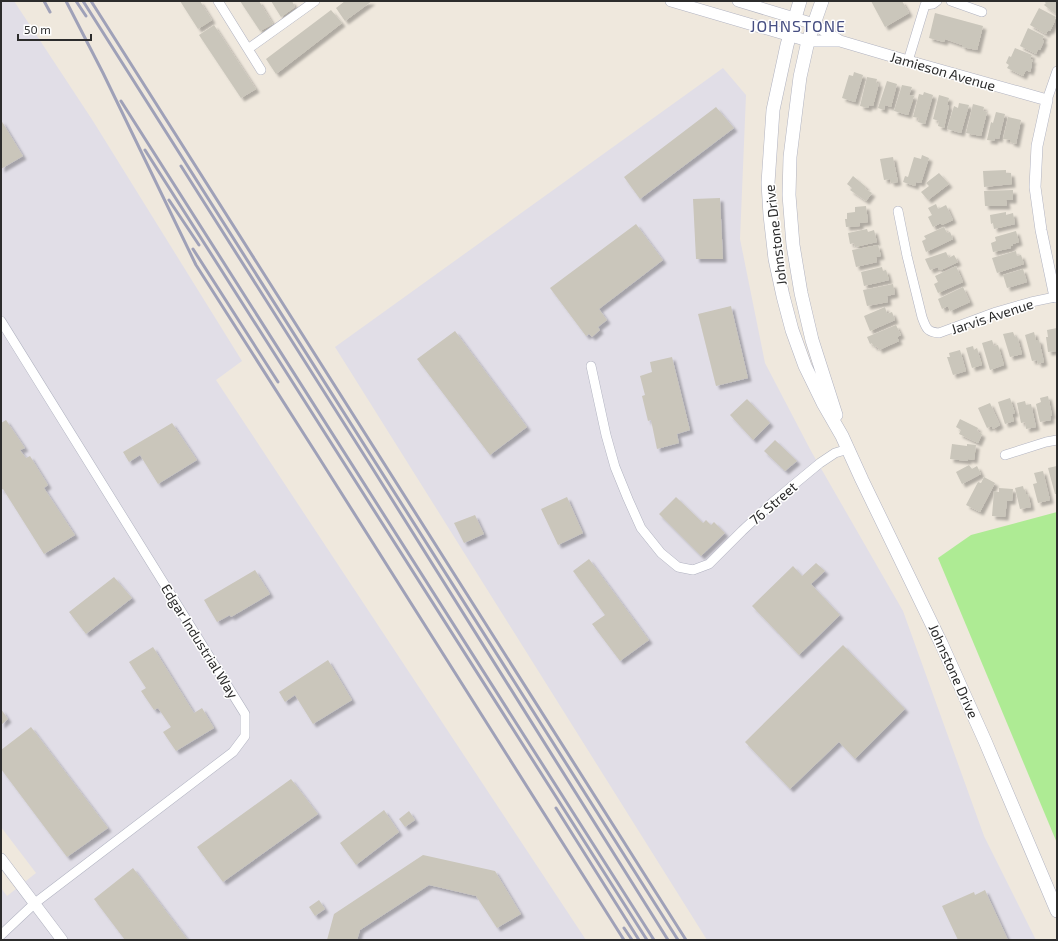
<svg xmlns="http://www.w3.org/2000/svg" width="1058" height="941" viewBox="0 0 1058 941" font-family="'Exo 2',sans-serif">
<defs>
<filter id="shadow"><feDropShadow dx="3.5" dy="3.5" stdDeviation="1" flood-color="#0004"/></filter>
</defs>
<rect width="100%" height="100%" fill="#efe8dd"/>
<path fill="#e1dee7" d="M1 1H14L93 121 242 361 216 380 586 940H1V888L7 896 36 873 1 827Z
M723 68 746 95 740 239 765 363 811 451 903 611 984 836 1036 940H707L335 347Z"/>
<path fill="#aeeb94" d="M1057 512V843L938 558 971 535Z"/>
<path fill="#cac6bb" filter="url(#shadow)" d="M180 1H200L212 20 198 29Z
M240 1H259L273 24 260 31Z
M271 1H292L295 7 281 17Z
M345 1H372L345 21 336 8Z
M871 1H902L909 13 885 27Z
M1043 1H1057V13L1056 14 1044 5 1046 3Z
M1039 8 1056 17 1054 20 1055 21 1050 31 1048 30 1046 34 1030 25Z
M331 10 342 23 276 74 266 59Z
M935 13 983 26 977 50 962 47V45L945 39 944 42 929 38Z
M214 25 256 89 241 98 199 35Z
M1028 28 1044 36 1042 40 1044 41 1040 50 1038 49 1036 54 1020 46Z
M1015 48 1032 55 1030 59 1033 60 1031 64 1032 65 1030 72 1026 70 1023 76 1007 68 1009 65 1006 63 1009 56 1011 57Z
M854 72 863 75 855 102 842 98 849 75 853 76Z
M867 77 877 79 876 83H879L873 106 869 105 868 108 860 106Z
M887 81 897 84 891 107 885 105 884 110 878 108Z
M902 85 912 87 909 95 914 96 908 115 894 111Z
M924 92 933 95 925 124 918 122 919 118 913 117 919 94 923 95Z
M939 95 949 98 947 105 949 106 944 128 938 126 939 121 933 119Z
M959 103 969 105 961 133 947 129 954 106 958 108Z
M973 104 984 107 983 111 987 112 981 136 966 133Z
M716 107 734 128 640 199 624 177Z
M996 112 1005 114 999 139 995 138 994 141 987 140 991 122 993 123Z
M1008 117 1021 120 1016 144 1010 142 1011 140 1003 139Z
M1 120 23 156 1 169Z
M922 155 929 158 921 183 916 182 915 186 903 182 905 176 908 177 914 157 921 159Z
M893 157 898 182 891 183 890 179 884 180 880 159Z
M1006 170V173H1011L1012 184 984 187 983 171Z
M939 173 949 184 928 200 921 192 929 186 926 183Z
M853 176 866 187 865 189 872 193 866 201 850 190 852 188 847 184Z
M1013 190V200H1006L1007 206H985L984 191Z
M720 198 723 259H696L693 199Z
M936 204 938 209 946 205 953 220 942 225 941 223 933 227 928 217 932 215 928 208Z
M866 206 868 222 860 223V226L846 227 845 219H847V213L855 212V207Z
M1006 212V215L1013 213 1015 224 994 229 993 223 991 224 990 215Z
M636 224 663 260 599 309 607 320 598 327 600 330 592 337 589 334 586 336 550 288Z
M944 227 947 233 950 232 953 239 926 252 922 241 926 239 924 236Z
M867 229 868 232 874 230 877 242 855 247 854 243 850 244 848 233Z
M1016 231 1019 242 1013 244V246H1011V248L993 252 991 243 996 241 995 237Z
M878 245 881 256 876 257 877 262 856 267 852 250Z
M1016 251 1017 256 1021 255 1024 264 997 273 992 258Z
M946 252 949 258 954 255 958 262 941 270V269L939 270 938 267 930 270 925 259Z
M956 266 963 282 938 293 934 284 938 282 935 276Z
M882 267 883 271 886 270 889 280 864 286 861 272Z
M1023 269 1027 282 1007 288 1003 275Z
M893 284 895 294 887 296 888 302 867 306 863 290Z
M963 287 970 302 950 311 948 306 942 309 938 299Z
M731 306 748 378 716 386 698 314Z
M885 307 887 314 892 312 895 320 870 331 864 316Z
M896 325 901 335 897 337 899 341 879 350 877 346 874 347 872 343 870 344 867 337Z
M1057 328V351L1048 352 1046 337H1048L1047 330Z
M455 331 527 427 490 455 417 359Z
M1013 332 1015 337 1017 336 1022 354 1010 357 1003 334Z
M1034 332 1036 340H1039L1044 362 1038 364 1037 360 1032 361 1025 335Z
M992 340 994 346 998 345 1004 365 990 370 982 343Z
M973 346 974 350 977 348 982 365 972 368 966 348Z
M960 350 966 371 953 375 947 357H950L949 353Z
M672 357 690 430 677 434 679 443 657 449 651 420 648 421 642 396 645 395 640 376 652 372 650 362Z
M1048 396 1052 415 1050 416 1051 420 1040 422 1036 404 1041 402 1040 398Z
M1010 398 1015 413 1012 414 1014 421 1005 424 998 402Z
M747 399 770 423 753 440 730 415Z
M1025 401 1026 405 1031 404 1036 427 1026 429 1025 422 1021 423 1017 403Z
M990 403 1000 425 993 429 992 426 987 428 978 408Z
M960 419 978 428 977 431 982 434 978 443 959 434 961 430 956 427Z
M6 420 25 448 20 450 26 458 30 456 48 485 44 488 75 535 44 554 3 489 1 490V423Z
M172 423 197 460 158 484 140 455 129 462 123 452Z
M775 440 797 461 785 471 764 451Z
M952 444 967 446V444L976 445 974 460 968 459V461L950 459Z
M969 465 972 469 977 466 981 474 962 484 956 472Z
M1057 466V494H1055L1048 468Z
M1043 471 1050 500 1038 503 1033 484 1037 483 1034 473Z
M984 477 995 483 980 512 966 505 978 482 981 483Z
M1023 486 1024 490H1025L1026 494H1028L1031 507 1020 509 1015 488Z
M999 488 1013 489 1012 501H1007L1005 517 992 516 994 491 999 492Z
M567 497 583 533 558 545 541 509Z
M676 497 703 523 706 520 711 525 714 522 725 533 701 556 659 514Z
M475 515 484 534 464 543 454 523Z
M589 559 649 640 620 661 592 624 605 615 573 571Z
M816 563 825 571 811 584 840 615 799 655 752 606 793 566 802 576Z
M255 570 270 594 231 617 230 615 217 622 204 600Z
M114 577 132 598 86 634 69 612Z
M843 645 905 709 855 759 839 742 790 789 745 742Z
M153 647 194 713 202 708 214 728 176 751 163 732 171 727 158 708 154 710 141 691 146 688 129 662Z
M328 660 352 700 313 724 295 695 285 702 279 692Z
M1 709 8 719 1 725Z
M31 727 108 828 67 857 1 769V750Z
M291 779 318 814 223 882 197 847Z
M384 810 399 832 356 865 340 843Z
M409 811 415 820 405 827 399 819Z
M423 855 495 871 521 914 497 928 476 896 429 885 360 930 357 940H327L334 914Z
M133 868 188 940H125L94 899Z
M985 890 1008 940H958L942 906 974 892 975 895Z
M319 900 325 909 315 916 309 907Z"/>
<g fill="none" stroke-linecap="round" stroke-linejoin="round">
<g stroke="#b1b3c1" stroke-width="10">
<path id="minor" d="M218 1 261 70
M951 1 982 12
M925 5 933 4 937 1
M248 49 315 1
M908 61 925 5
M1047 100 1057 71
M898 211 907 256 922 317C926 328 927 332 939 333L996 312 1031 302 1055 297
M1 321 245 714V736L233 752 35 903 1 935
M591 366 606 435 615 467 628 499 641 528 661 553 678 567 693 570 709 564 742 531 773 502 797 482 820 463 835 453 848 449
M1005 455 1046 442 1057 440"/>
</g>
<g stroke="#b1b3c1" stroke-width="12">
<path id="tertiary" d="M671 1 808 41H840L908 61 1047 100 1037 146 1035 187 1041 230 1055 297H1057
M738 1 814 24 840 41
M1 859 62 940"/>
</g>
<g stroke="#b1b3c1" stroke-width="14">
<path id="secondary" d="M800 1 787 45 773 110 768 183 770 215 775 259 783 296 792 330 805 366 823 403 842 436 862 480 941 643 985 741 1057 911
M822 1 808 41 800 77 790 157 789 195 793 245 801 293 812 340 836 415"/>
</g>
<use href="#minor" stroke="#fff" stroke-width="9"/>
<use href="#tertiary" stroke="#fff" stroke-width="11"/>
<use href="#secondary" stroke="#fff" stroke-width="13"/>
<path stroke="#9fa1b8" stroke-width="3" d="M44 1 50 12
M66 1 103 73 196 265 316 453 624 940
M76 1 86 16
M83 1 678 940
M91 1 686 940
M121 101 654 940
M145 150 647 940
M181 166 371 466 668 940
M169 200 199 245
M193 249 278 382
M556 808 639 940
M624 928 632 940"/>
</g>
<g text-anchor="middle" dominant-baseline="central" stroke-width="3" stroke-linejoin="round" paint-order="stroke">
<g font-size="14" fill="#2c2c2c" stroke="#fff">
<text transform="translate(943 71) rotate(16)">Jamieson Avenue</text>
<text transform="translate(775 235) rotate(-97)">Johnstone Drive</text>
<text transform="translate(992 316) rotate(-18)">Jarvis Avenue</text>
<text transform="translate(773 503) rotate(-41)">76 Street</text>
<text transform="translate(200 641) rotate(58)">Edgar Industrial Way</text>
<text transform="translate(954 671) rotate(66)">Johnstone Drive</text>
</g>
<g font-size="16" letter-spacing="1" fill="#474f82" stroke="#fff">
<text x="798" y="25">JOHNSTONE</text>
</g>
</g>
<rect width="1058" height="941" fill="none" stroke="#2c2c2c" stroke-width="4"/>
<path d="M18 34v6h73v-6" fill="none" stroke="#2c2c2c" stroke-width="2"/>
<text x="24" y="34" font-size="12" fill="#2c2c2c" stroke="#ffffff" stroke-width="3" paint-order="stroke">50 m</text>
</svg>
